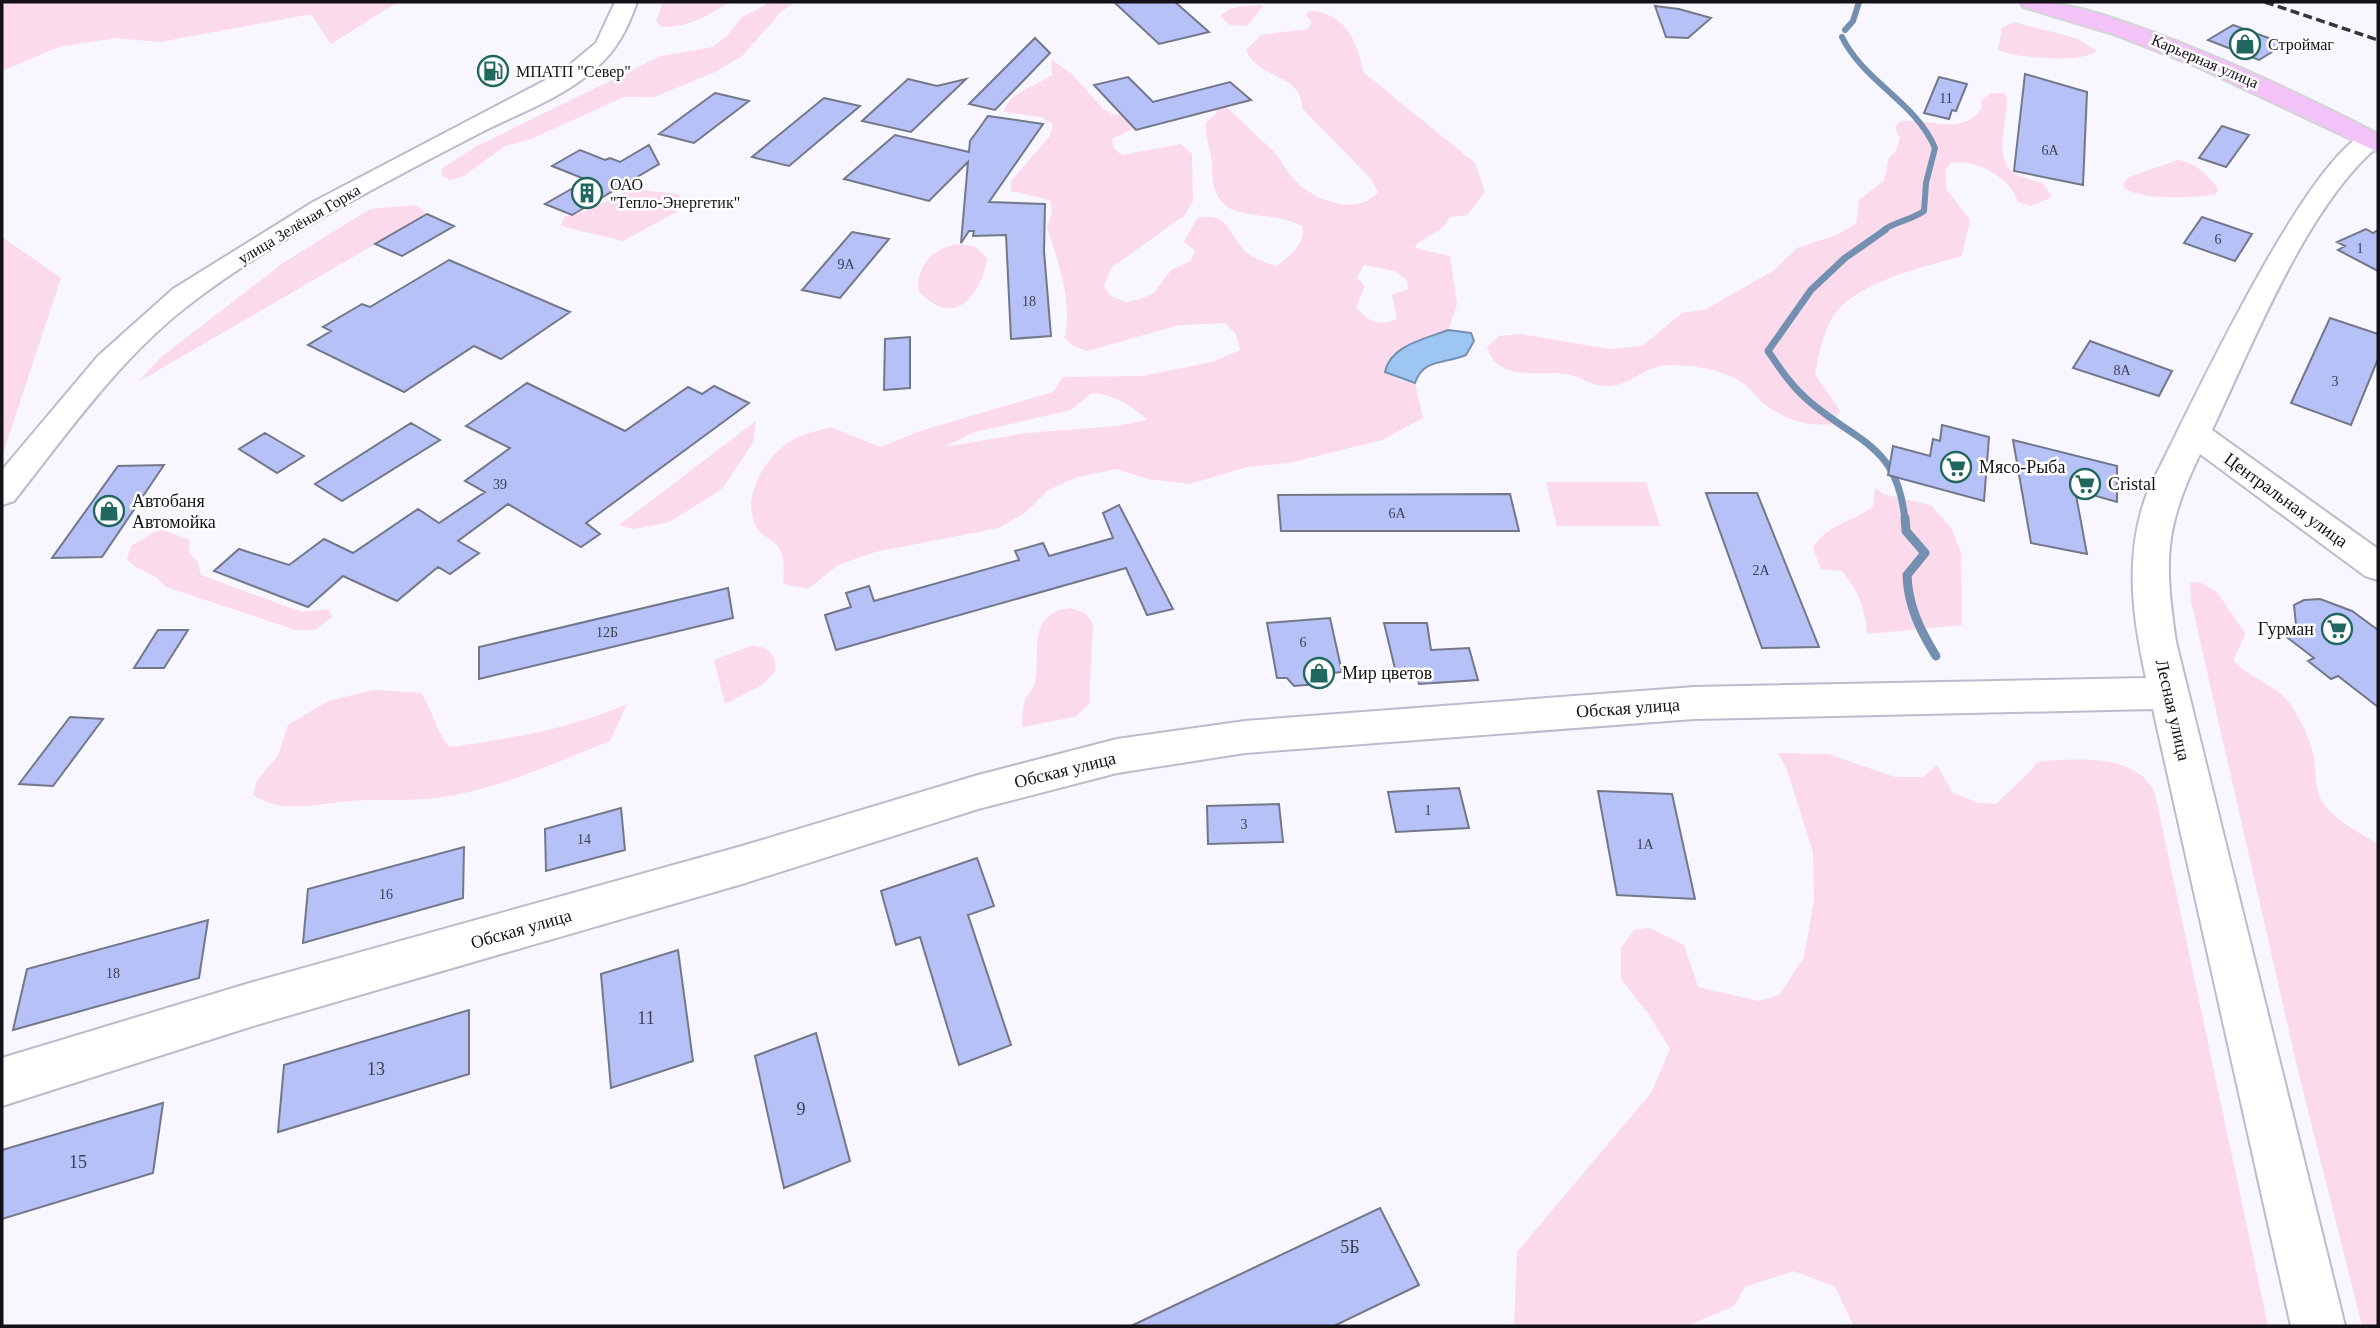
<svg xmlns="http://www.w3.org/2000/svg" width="2380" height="1328" viewBox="0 0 2380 1328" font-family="Georgia,serif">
<rect width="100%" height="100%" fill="#f8f6fe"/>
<path fill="#fbdaeb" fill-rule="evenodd" d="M2 2H398L331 44 311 14 160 42 115 38 59 47 2 71Z
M663 2H730C708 15 688 28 661 27L656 21Z
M771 2H795L782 11 741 57 713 73 654 97H624L531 139 505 146 462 177 450 180 442 176 441 169 475 147 661 56 713 47 727 36 742 17Z
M1264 5 1247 26 1230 25 1220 16C1230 5 1250 6 1264 5Z
M1309 11C1344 11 1359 43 1363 72L1475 163 1485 192 1467 215 1450 217C1438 238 1426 232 1414 248L1450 256 1457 304 1448 330 1440 334 1397 379 1415 383 1423 418 1382 440 1289 463 1247 467 1190 484 1148 479 1117 469 1077 477 1048 490 1026 512 999 528 875 552 838 565 808 589 783 584C784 570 786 554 775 543 770 538 762 535 758 530 738 499 766 454 794 439 805 433 819 431 830 427L881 447 920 431 1053 392 1063 377 1142 376 1212 362 1240 350 1236 334 1225 323 1179 325 1087 351 1073 346 1065 338C1072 298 1059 265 1047 227L1052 213 1050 200 1011 191V181L1050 136 1053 124 1041 117 1004 112C1009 92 1036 86 1052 75L1051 59 1073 75 1102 108 1112 114 1168 117 1163 123 1134 128 1112 139 1114 149 1122 155 1181 144 1192 154 1193 201 1184 216 1112 267 1104 286 1111 296 1126 302 1141 299 1155 292 1171 270 1191 261 1195 251 1184 242 1197 218C1230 211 1227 234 1246 252 1255 259 1266 263 1276 266 1289 258 1307 242 1302 226 1261 205 1211 231 1212 165 1212 150 1204 138 1206 122L1217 113 1209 101 1207 89C1229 110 1252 130 1274 152 1283 162 1290 178 1301 186 1321 203 1359 215 1378 192L1371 179 1302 108C1302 73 1257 79 1246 50L1261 35 1308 29 1312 22 1306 15ZM1364 265 1395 271 1407 280 1408 289 1392 295 1397 319C1377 327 1370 322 1356 308L1365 286 1357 278ZM1091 393C1111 394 1133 405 1147 420L1117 426 1027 433 944 447 975 432 1071 410Z
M2014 22 2076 38 2097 51C2079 64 2018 58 1998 50L2002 28Z
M1991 93H2004L2007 98C2008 118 1993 158 2013 172 2021 178 2035 180 2044 184L2052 197 2030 206 2018 202C2011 178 1976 158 1951 163L1945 170 1947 190 1970 220 1962 256C1924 267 1854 282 1832 318 1822 335 1819 354 1815 374L1840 411 1832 424C1806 427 1784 419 1763 403 1756 397 1751 389 1744 384 1724 369 1695 366 1672 365 1645 365 1636 382 1612 386 1595 388 1586 379 1571 375 1543 368 1499 385 1487 347L1499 336 1520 334 1609 349 1642 346 1682 313 1706 309 1773 271 1797 248 1837 235 1856 224 1859 200 1884 181 1889 158 1896 151 1900 138 1895 127 1901 121C1931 118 1961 137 1982 108L1981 101Z
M2178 160C2194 162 2209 175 2218 189L2215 195C2192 197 2143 201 2124 188L2123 183 2129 177Z
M631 189 678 194 686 201 680 210 623 241 561 226 564 217 586 211Z
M416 205 427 214 138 382 160 358 283 263 370 209Z
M2 237 61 278 2 456Z
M959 244 975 247 987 258C981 298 952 330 918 290 918 263 933 248 959 244Z
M756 421 753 443 722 489 669 522 634 529 619 525Z
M1546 482H1646L1660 526H1557Z
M1875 488 1883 494 1931 505 1951 528 1961 552 1962 625 1867 634C1866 609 1858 591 1842 571L1821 569 1813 548C1827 523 1853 523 1873 506Z
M160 529 190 540 189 553 197 561 201 575 302 612 328 609 332 617 315 630H296L166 587C152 569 137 572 127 559L131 546Z
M2199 582 2216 591 2245 633C2243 645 2236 649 2234 661 2250 679 2276 684 2290 704 2300 719 2311 740 2314 759 2316 773 2314 788 2322 801 2334 820 2360 833 2378 844V1326H2362L2299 1075 2191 601 2190 583Z
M1071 608 1086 614 1093 624 1089 704 1075 717 1022 727C1023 719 1022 708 1025 700 1027 695 1032 691 1034 686 1044 657 1022 614 1071 608Z
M753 645C771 649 775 653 776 671L762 685 725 704 714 660Z
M374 690 421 693C434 713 434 727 449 747 511 739 569 729 627 704L610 741C556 762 501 788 443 797 413 802 381 798 352 801 317 803 284 815 253 795L257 780 278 756 288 725 328 701Z
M1778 753 1828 754 1895 777H1923L1937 765 1952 792 1978 803 1997 804C2010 788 2026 779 2037 762 2071 759 2129 753 2151 786 2155 791 2156 801 2158 807L2268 1326H1854L1835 1287 1794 1271 1745 1287 1734 1306 1687 1326H1514L1517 1252 1651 1093 1670 1049 1648 1013 1621 979V948L1634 930 1650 928 1684 945 1698 987 1759 1001 1779 995 1804 957 1814 900 1813 852 1787 770Z"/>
<path fill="#9dc6f3" stroke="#7490b1" stroke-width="2" d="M1448 330 1471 333 1474 341 1466 355C1445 364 1423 358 1415 383L1385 372C1390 345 1426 339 1448 330Z"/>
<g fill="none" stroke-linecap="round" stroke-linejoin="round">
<path stroke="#7490b1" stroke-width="6" d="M1845 30 1853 21 1859 2
M1842 37C1864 82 1916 102 1935 148L1926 183 1924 211C1910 221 1892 222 1883 231"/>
<path stroke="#7490b1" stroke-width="7" d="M1885 230 1845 258 1811 290 1768 351C1781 370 1792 387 1810 402 1858 443 1897 444 1905 520"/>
<path stroke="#7490b1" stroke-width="9" d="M1905 518 1906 531 1925 553 1907 575C1908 606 1920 630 1936 656"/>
</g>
<path fill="#b5c1f7" stroke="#737889" stroke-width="2" d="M1114 2H1175L1209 32 1159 44Z
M1655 6 1679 9 1711 18 1688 38 1666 37Z
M2233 25 2285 44 2259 60 2208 40Z
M1035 38 1050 53 995 110 969 104Z
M2025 74 2087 92 2083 185 2014 171Z
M1128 77 1153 102 1230 82 1251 100 1136 130 1094 85Z
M1939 77 1967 84 1956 111 1952 110 1949 119 1924 113Z
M908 79 937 86 966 79 911 132 862 121Z
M715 93 749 101 694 143 659 134Z
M824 98 860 106 789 166 752 157Z
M988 116 1043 124 989 202 1045 204 1044 251 1051 336 1011 339 1006 235 973 236 974 231H969L961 243 968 162 929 201 844 179 895 135 969 152 970 141Z
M2222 126 2249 135 2226 167 2199 158Z
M649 145 659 164 572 215 545 204 587 180 552 166 580 150 605 160 610 158 620 162Z
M427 214 454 226 402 256 375 244Z
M2202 217 2252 234 2235 261 2184 243Z
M2366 229 2373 233 2378 230V271L2338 250 2345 246 2337 242Z
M852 232 889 239 840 298 802 290Z
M449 260 570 312 501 359 474 346 404 392 308 345 331 331 323 327 362 304 370 307Z
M2330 318 2378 334V359L2351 425 2291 403Z
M910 337V388L884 390 885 339Z
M2090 341 2172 371 2159 396 2073 368Z
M527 383 625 431 688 387 702 394 714 386 749 403 586 523 600 534 581 547 508 504 458 541 479 553 450 574 438 567 397 601 343 576 308 607 214 571 239 549 289 565 324 539 353 553 418 509 439 523 485 492 465 481 510 448 466 426Z
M411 423 440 440 342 501 315 484Z
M1942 425 1989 437 1984 501 1888 475 1893 446 1930 456 1933 439 1940 441Z
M265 433 304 456 277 473 239 449Z
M2013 440 2117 466V502L2075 490 2087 554 2031 543Z
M164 465 102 557 52 558 118 466Z
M1706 493H1757L1819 647 1762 648Z
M1510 494 1519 531H1281L1278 495Z
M1119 505 1173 609 1147 615 1126 568 836 650 825 615 851 607 846 593 869 586 874 601 1019 560 1015 551 1043 543 1049 556 1113 538 1103 513Z
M728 588 733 618 479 679V647Z
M2320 599 2352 611 2378 630V707L2338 676 2331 679 2308 661 2314 658 2280 632 2296 625 2294 605 2304 600Z
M1330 618 1342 672 1333 673 1329 683 1294 686 1287 678H1277L1267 623Z
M1384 623H1427L1431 650 1469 648 1478 680 1419 684 1416 672 1396 673Z
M158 630H188L164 668H134Z
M70 717 103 719 53 786 19 784Z
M1459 788 1469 828 1396 832 1388 792Z
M1598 791 1672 794 1695 899 1617 895Z
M1279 804 1283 842 1208 844 1207 806Z
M621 808 625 850 546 871 545 829Z
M464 847 463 898 303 943 308 889Z
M977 858 994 906 968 915 1011 1045 959 1065 920 937 896 945 881 891Z
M208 920 199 978 13 1030 27 969Z
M678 950 693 1061 611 1088 601 974Z
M469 1010V1074L278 1132 284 1065Z
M816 1033 850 1161 784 1188 755 1056Z
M163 1103 153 1173 2 1219V1150Z
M1380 1208 1419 1285 1334 1326H1131Z"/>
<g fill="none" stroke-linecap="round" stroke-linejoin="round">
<g stroke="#bfb9cc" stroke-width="4">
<path id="minor" d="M615 2H637C628 28 617 50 596 68 562 99 516 114 476 135 380 185 280 236 194 301 122 355 69 431 14 501L2 505V470L98 356 173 289 313 202 561 72 596 43Z
M2370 132 2378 134V146C2306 207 2253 344 2212 430L2378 549V580L2365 576 2200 454C2164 529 2164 561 2176 642L2345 1326H2291L2153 709 1694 719 1245 753 1117 773 978 809 742 884 253 1026 2 1106V1058L253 982 742 846 978 775 1117 739 1245 721 1694 687 2146 678C2132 615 2124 552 2148 491 2181 427 2309 147 2370 132Z"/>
</g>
<g stroke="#d5d4d5" stroke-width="4">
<path id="major" d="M2020 2C2065 0 2107 16 2149 31 2228 60 2304 96 2378 134V152L2200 68 2113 34 2023 7Z"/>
</g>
<use href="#minor" fill="#fff" fill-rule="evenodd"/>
<use href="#major" fill="#f2c2f9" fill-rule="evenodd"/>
<path stroke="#37353c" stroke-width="3.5" stroke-dasharray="9 4.5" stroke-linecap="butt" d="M2265 2 2378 40"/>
</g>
<defs>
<g id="shop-ring" transform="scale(1.575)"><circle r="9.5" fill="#fff" stroke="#20685d" stroke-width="1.5"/><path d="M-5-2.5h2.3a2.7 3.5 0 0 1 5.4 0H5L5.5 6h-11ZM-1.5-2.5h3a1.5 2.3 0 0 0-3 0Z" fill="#20685d"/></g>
<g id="fuel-ring" transform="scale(1.575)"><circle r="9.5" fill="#fff" stroke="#20685d" stroke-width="1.5"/><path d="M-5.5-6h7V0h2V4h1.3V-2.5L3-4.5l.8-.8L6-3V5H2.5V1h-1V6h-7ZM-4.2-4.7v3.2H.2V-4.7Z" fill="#20685d"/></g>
<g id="building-ring" transform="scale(1.575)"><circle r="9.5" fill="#fff" stroke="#20685d" stroke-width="1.5"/><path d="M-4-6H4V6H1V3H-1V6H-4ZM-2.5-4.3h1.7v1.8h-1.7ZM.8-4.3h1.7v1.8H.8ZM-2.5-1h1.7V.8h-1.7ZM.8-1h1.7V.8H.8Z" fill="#20685d"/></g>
<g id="supermarket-ring" transform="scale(1.575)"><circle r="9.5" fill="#fff" stroke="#20685d" stroke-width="1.5"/><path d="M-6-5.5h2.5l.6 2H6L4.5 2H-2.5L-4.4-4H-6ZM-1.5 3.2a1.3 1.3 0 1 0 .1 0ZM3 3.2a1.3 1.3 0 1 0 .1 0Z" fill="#20685d"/></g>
</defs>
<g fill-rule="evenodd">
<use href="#shop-ring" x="2245" y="44"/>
<use href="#fuel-ring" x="493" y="71"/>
<use href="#building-ring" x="587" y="193"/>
<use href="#supermarket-ring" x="1956" y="467"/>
<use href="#supermarket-ring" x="2085" y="484"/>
<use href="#shop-ring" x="109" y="511"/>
<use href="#supermarket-ring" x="2337" y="629"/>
<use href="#shop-ring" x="1319" y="673"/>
</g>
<g text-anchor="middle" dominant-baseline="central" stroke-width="5" stroke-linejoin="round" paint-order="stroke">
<g font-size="14" fill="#3c3e50">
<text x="1946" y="98">11</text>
<text x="2050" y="150">6А</text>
<text x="2218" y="239">6</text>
<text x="2360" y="248">1</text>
<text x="846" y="264">9А</text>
<text x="1029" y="301">18</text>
<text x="2122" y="370">8А</text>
<text x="2335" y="381">3</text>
<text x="500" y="484">39</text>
<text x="1397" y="513">6А</text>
<text x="1761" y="570">2А</text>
<text x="607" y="632">12Б</text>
<text x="1303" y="642">6</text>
<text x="1428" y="810">1</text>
<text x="1244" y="824">3</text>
<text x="584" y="839">14</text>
<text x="1645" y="844">1А</text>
<text x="386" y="894">16</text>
<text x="113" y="973">18</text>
</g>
<g font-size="16" fill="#141218" stroke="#fff" text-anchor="start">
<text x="2268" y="44">Строймаг</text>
<text x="516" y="71">МПАТП "Север"</text>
<text x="610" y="184">ОАО<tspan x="610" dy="18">"Тепло-Энергетик"</tspan></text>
</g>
<g font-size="16" fill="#141218" stroke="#fff">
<text transform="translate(2205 61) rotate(23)">Карьерная улица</text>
<text transform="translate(299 224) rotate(-31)">улица Зелёная Горка</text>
</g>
<g font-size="18" fill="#141218" stroke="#fff" text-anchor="start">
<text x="1979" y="467">Мясо-Рыба</text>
<text x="2108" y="484">Cristal</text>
<text x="132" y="501">Автобаня<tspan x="132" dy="21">Автомойка</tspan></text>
<text x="2314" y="629" text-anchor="end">Гурман</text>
<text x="1342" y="673">Мир цветов</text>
</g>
<g font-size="18" fill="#141218" stroke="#fff">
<text transform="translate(2286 500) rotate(36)">Центральная улица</text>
<text transform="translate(1628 708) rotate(-4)">Обская улица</text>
<text transform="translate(2173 710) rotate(77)">Лесная улица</text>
<text transform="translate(1065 770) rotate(-14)">Обская улица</text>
<text transform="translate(521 929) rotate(-16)">Обская улица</text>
</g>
<g font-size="18" fill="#3c3e50">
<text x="646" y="1018">11</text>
<text x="376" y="1069">13</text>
<text x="801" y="1109">9</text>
<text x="78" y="1162">15</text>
<text x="1350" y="1247">5Б</text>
</g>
</g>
<rect width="2380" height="1328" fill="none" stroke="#141218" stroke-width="7"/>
</svg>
